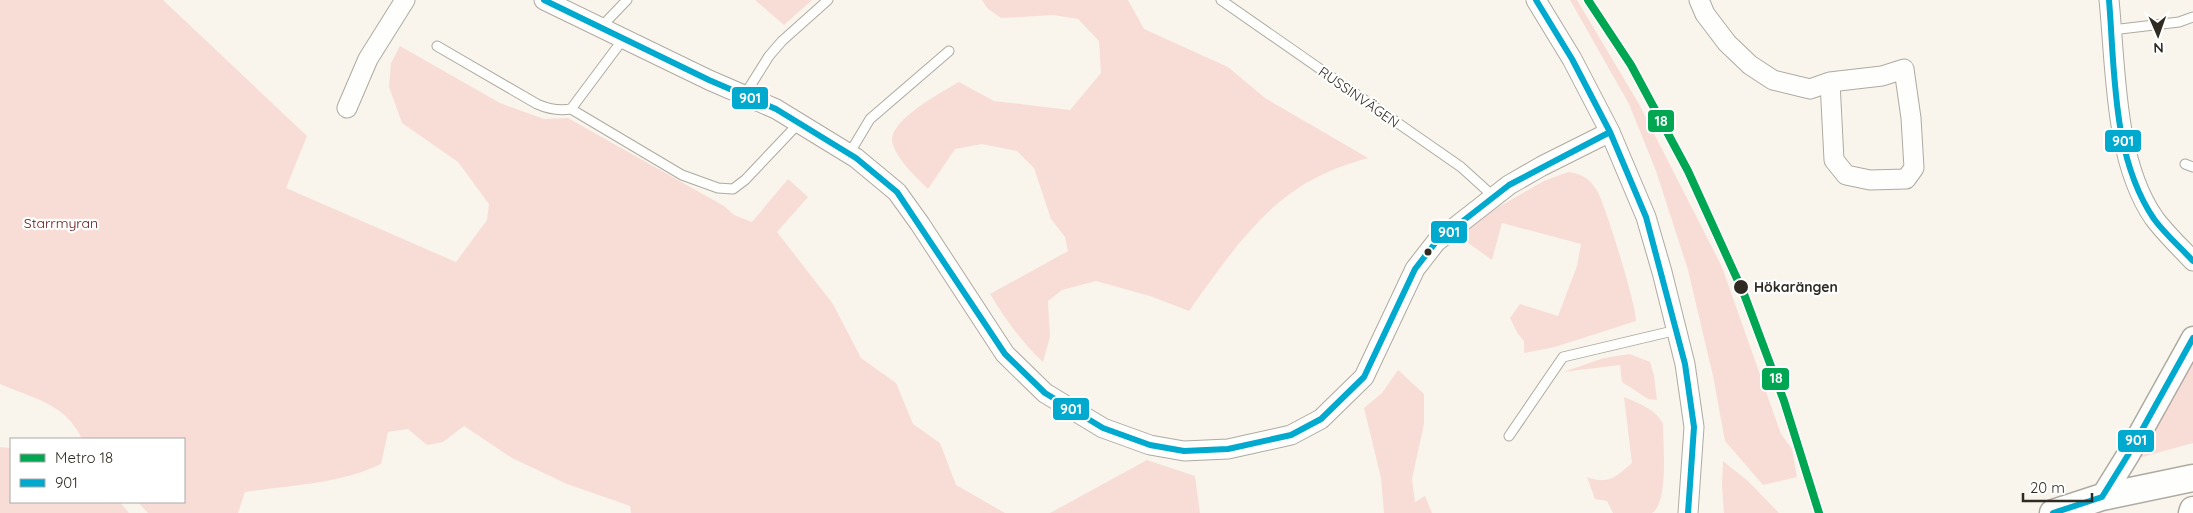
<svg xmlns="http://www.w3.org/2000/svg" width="2193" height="513" viewBox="0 0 2193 513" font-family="Quicksand,sans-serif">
<rect width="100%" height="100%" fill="#f9f5ed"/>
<path fill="#f8ddd6" d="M0 0H163L307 136 286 188 456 262 487 220 489 204 458 162 402 123 389 87 391 63 400 46 500 103 544 119 568 118 724 206 734 215 752 222 788 179 808 197 777 232 833 304 861 358 896 383 913 424 940 443 956 485 1005 513H631L630 506 567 484 512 458 464 426 443 442 427 445 408 429 388 432 381 464C340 484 291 485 245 492L238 513H148L138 502H184V439H82C65 403 34 399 0 384Z
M755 0H812L784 25Z
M982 0H1128L1144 29 1228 67 1265 98 1368 158C1355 162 1341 166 1328 172 1266 198 1227 258 1189 311L1150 296 1096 281 1062 290 1048 301 1050 337 1043 362C1022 342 1005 319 990 294L1068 251 1065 237 1051 219 1034 168 1017 151 982 144 955 149 928 189C916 177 899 162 893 145 884 122 944 91 959 82L994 101 1070 110 1101 73 1099 41 1078 19 1053 15 1001 18 987 8Z
M1570 0H1577L1639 104 1722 267 1781 434 1792 449 1797 477 1763 485 1725 441 1713 376 1688 270 1656 171 1629 104Z
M1568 172C1581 174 1588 177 1596 189 1604 199 1637 308 1636 321L1555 347 1524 353V341L1518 334 1510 318 1520 304 1558 316 1577 266 1581 244 1502 223 1492 260 1460 237 1470 223 1544 181Z
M1630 354 1650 362 1654 376 1657 400 1648 399 1622 382 1620 365 1563 372 1604 358Z
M2193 361V443L2139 458Z
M1398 370 1424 394V424L1412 479 1415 502 1425 496 1432 513H1384L1381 478 1364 408 1382 393Z
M1624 397C1638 403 1656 409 1663 424 1663 442 1669 503 1652 513H1613L1607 501 1595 499 1587 477C1609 485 1615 477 1632 463Z
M0 447 11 448V502H120L129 513H0Z
M1147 460 1195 476 1200 513H1050Z
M1723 461 1749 482 1779 513H1724L1722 486Z"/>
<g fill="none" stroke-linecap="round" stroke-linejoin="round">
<g stroke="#aeaaa2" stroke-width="11">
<path id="service" d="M1221 0 1461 167 1493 196
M601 27 627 0
M2112 30 2179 22 2193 17
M437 46 537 104C548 109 559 111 571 109L624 38
M744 96 769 56 782 41 828 0
M571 109 682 175 718 188 733 189 745 180 799 123
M849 154 870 119 949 51
M2185 164 2193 167
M1509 436 1563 357 1677 330"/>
</g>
<g stroke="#aeaaa2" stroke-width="21">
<path id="minor" d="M544 0 709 80 776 109 856 158 897 192 920 224 1005 354 1045 393 1103 428 1150 445 1184 451 1228 449 1291 435 1321 419 1364 377 1415 269 1436 242 1509 185 1542 166 1610 132
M1536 0 1572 59 1610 132 1646 217 1662 272 1685 364 1694 427 1688 513
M1699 0 1705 14 1727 43 1750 65 1773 80 1810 89 1830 82 1882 76 1904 69 1911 118 1914 168 1906 179 1870 180 1846 175 1834 160 1830 82
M2109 0C2116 68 2114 160 2154 218 2165 233 2180 247 2193 261
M347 108 368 59 405 0"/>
</g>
<g stroke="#aeaaa2" stroke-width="25">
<path id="tertiary" d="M2102 497 2128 455 2193 338"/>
</g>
<g stroke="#aeaaa2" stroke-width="29">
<path id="secondary" d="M2053 513 2102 497 2193 478
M2192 513 2193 510"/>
</g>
<use href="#service" stroke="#fefefc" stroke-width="9"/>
<use href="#minor" stroke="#fefefc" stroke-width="19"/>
<use href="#tertiary" stroke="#fefefc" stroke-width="22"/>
<use href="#secondary" stroke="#fefefc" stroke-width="26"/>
<g stroke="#fff" stroke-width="10">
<path id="bus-1" d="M544 0 709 80 776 109 856 158 897 192 1005 354 1045 393 1103 428 1150 445 1184 451 1228 449 1291 435 1321 419 1364 377 1415 269 1436 242 1509 185 1610 132
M1536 0 1572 59 1610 132 1646 217 1685 364 1694 427 1688 513
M2109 0C2115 72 2112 157 2154 219 2165 234 2180 247 2193 261
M2053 513 2102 497 2128 455 2193 338"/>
</g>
<use href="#bus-1" stroke="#00a9ce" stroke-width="6"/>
<g stroke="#fff" stroke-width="11">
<path id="metro-1" d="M1588 0 1631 65 1688 171 1744 294 1784 401 1819 513"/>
</g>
<use href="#metro-1" stroke="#00a651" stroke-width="8"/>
</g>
<g fill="#302b22" stroke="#fff" stroke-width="2">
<circle cx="1428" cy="252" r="4.5"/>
<circle cx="1741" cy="287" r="8"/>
</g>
<g text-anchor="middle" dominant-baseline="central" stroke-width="4.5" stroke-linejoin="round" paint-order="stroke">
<g font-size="14" fill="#302b22" stroke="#fff">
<text transform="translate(1359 97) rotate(35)">RUSSINVÄGEN</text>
</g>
<g font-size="14" fill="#611412" stroke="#fff">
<text x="61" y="223">Starrmyran</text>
</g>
<g font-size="14" font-weight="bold" fill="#302b22" stroke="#fff" text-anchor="start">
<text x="1754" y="287">Hökarängen</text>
</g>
</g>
<g stroke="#fff" stroke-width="2">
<rect x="731" y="86" width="38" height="24" rx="5" fill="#00a9ce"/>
<rect x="1647" y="109" width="28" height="24" rx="5" fill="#00a651"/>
<rect x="2104" y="129" width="38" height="24" rx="5" fill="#00a9ce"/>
<rect x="1430" y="220" width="38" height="24" rx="5" fill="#00a9ce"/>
<rect x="1761" y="367" width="29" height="24" rx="5" fill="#00a651"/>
<rect x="1052" y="397" width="38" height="24" rx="5" fill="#00a9ce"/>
<rect x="2117" y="429" width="38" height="24" rx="5" fill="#00a9ce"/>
</g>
<g font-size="14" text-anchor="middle" font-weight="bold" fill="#fff">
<text x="750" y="103">901</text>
<text x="1661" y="126">18</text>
<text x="2123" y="146">901</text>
<text x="1449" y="237">901</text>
<text x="1776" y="383">18</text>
<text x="1071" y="414">901</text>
<text x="2136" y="445">901</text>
</g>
<rect x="10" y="438" width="175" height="65" fill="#ffffff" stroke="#acaaa7"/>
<rect x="20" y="454" width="25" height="8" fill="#00a651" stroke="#acaaa7"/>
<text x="55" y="463" font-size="15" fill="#302b22">Metro 18</text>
<rect x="20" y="479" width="25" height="8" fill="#00a9ce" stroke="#acaaa7"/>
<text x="55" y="488" font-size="15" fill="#302b22">901</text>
<g transform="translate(2158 35) rotate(178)" stroke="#ffffff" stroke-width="4" paint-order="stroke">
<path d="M0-4L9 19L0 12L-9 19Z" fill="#302b22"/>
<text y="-8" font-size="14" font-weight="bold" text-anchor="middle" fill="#302b22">N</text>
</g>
<path d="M2023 493v8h69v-8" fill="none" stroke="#302b22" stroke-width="2.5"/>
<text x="2030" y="493" font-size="15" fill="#302b22" stroke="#ffffff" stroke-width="4" paint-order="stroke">20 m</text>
</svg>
